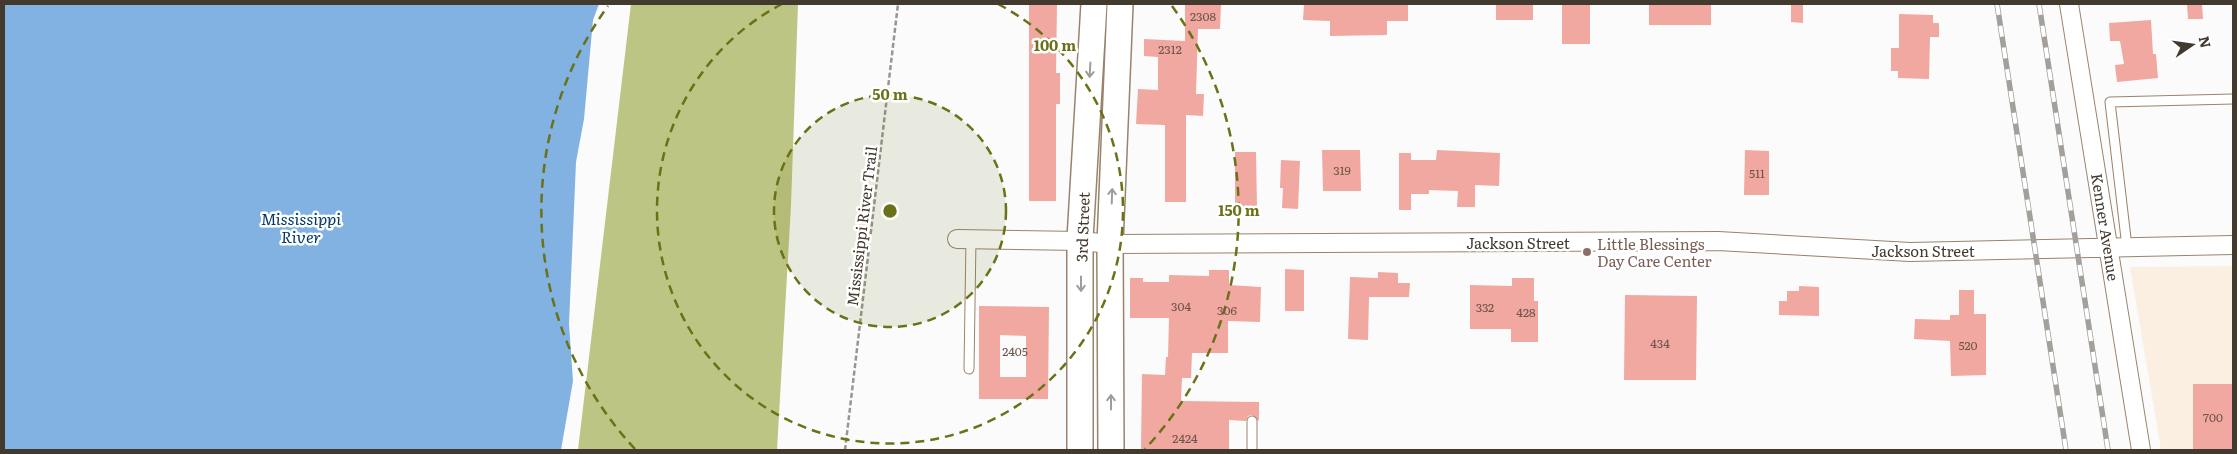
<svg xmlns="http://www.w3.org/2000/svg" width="2237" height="454" viewBox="0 0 2237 454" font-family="Literata,serif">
<rect width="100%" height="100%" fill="#fbfbfb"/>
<path fill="#fbefe2" d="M2233 266V450H2161L2130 267Z"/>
<path fill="#bdc584" d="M631 4H798L791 205 777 450H578Z"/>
<path fill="#81b2e2" d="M4 4H599L593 20 584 119 576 162 569 324 573 381 561 450H4Z"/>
<path fill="#f0a8a0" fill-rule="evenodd" d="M1029 4H1057L1056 73H1060V104H1056V201H1029Z
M1185 4H1221L1220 29H1198L1196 94H1204L1203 116 1186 115V202H1165V125L1136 124 1138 89 1158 90V57L1144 56V39L1185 41Z
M1304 4H1408V21H1387V35L1330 36V21L1303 20Z
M1496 4H1533V20H1496Z
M1562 4 1590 5V44H1562Z
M1649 4H1711V25H1649Z
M1791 4H1803V23L1791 22Z
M2187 4H2202L2203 19H2188Z
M1899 14 1933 15V23H1939V37H1930L1929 79 1898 78V71H1891V48H1899Z
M2151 20 2153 54H2156L2158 78 2117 82 2115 65 2124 64 2120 41H2110L2109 23Z
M1322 150H1360L1361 191H1323Z
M1437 150 1500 153 1499 186 1475 185V207H1457L1458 191 1429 190V194H1411V210H1399V153H1411V160H1436Z
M1745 150 1769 151V195H1744Z
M1235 152H1256L1257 207H1235Z
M1281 160 1300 161 1298 209 1282 208 1283 188H1280Z
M1285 269 1304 270V311H1285Z
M1209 270H1229V285L1261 287 1260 322 1228 321V353H1192L1191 378H1182L1181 401 1259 402V421L1252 415 1248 416 1246 421 1229 420V450H1141L1142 374 1165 375 1166 357H1168L1169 318H1130V278H1143V282H1169V275L1209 276Z
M1378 272 1398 273V283H1410L1409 297H1369L1368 340 1348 339 1350 277 1378 278Z
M1512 278H1534V301H1538V342H1511V329H1470V285L1512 286Z
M1799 286 1819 287V316L1779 315V301H1787V291H1799Z
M1959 290H1974V314H1986V375L1951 376 1950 341 1914 339 1915 319 1950 320V315H1959Z
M1625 295 1697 296 1696 380H1624Z
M979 306 1049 307 1048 399H979ZM1000 335 1026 336V377H1000Z
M2193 384H2233V450H2193Z"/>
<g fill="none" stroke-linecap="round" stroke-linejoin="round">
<g stroke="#99836c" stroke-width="11">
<path id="lane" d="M2127 247 2110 102 2233 99
M969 369 971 239
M1252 421V450"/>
</g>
<g stroke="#99836c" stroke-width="20">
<path id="street" d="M2069 4 2141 450
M957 239 1081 241 1110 244 1718 241 1910 252 2233 245"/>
</g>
<g stroke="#99836c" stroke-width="28">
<path id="secondary" d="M1080 450V239L1094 4
M1111 450 1110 244 1120 4"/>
</g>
<path stroke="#99958f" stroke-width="2.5" stroke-dasharray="5 2.5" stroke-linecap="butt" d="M845 450 898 4"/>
<use href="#lane" stroke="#fff" stroke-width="9"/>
<use href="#street" stroke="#fff" stroke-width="18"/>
<use href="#secondary" stroke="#fff" stroke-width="25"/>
<g stroke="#a39f9a" stroke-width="5.5">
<path id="rail" d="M1997 4 2066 450
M2039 4 2108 450"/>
</g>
<use href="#rail" stroke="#fff" stroke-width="4" stroke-dasharray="11" stroke-linecap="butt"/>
</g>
<defs><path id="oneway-shaft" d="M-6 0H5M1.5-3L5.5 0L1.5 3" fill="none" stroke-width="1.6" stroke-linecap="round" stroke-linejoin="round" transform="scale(1.25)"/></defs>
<g stroke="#a09c97">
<use href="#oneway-shaft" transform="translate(1090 70) rotate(93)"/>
<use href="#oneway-shaft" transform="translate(1112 196) rotate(-88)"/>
<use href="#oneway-shaft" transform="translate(1081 284) rotate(90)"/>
<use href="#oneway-shaft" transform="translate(1111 402) rotate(-90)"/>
</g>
<circle cx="890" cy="211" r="116" fill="#6b7117" fill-opacity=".12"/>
<g fill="none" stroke="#6b7117" stroke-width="2.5" stroke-dasharray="9 6">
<circle cx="890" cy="211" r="116"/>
<path d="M998 4A233 233 0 1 1 782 4"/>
<path d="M635 449A349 349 0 0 1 608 6M1172 6A349 349 0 0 1 1145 449"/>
</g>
<circle fill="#8d6e63" stroke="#fff" stroke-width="2" cx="1587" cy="252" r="5"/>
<g text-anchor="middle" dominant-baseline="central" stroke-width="5" stroke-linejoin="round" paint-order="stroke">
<g font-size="12" fill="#6e554b">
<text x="1203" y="16">2308</text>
<text x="1170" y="49">2312</text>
<text x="1342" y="170">319</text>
<text x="1757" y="173">511</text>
<text x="1181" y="306">304</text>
<text x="1485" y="307">332</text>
<text x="1227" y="310">306</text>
<text x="1526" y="312">428</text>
<text x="1660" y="343">434</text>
<text x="1968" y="345">520</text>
<text x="1015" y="351">2405</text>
<text x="2213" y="417">700</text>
<text x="1185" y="438">2424</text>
</g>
<g font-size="15" fill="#42392f" stroke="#fff">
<text transform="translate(861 226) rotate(-83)">Mississippi River Trail</text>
<text transform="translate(1082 227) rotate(-88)">3rd Street</text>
<text transform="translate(2106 227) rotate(81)">Kenner Avenue</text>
<text x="1518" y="242">Jackson Street</text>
<text x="1923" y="250">Jackson Street</text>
</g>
<g font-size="15" fill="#785e54" stroke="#fff" text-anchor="start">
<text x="1597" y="243">Little Blessings<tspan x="1597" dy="17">Day Care Center</tspan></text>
</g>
<g font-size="16" font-style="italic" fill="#003863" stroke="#fff">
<text x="301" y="218">Mississippi<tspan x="301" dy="18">River</tspan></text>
</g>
</g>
<circle cx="890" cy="211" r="8" fill="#6b7117" stroke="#fff" stroke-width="2.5"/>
<g font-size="15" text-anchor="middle" font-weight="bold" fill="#6b7117" stroke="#fff" stroke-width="5" stroke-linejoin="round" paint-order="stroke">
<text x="1055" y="51">100 m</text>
<text x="890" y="100">50 m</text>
<text x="1239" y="216">150 m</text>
</g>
<rect width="2237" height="454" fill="none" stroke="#42392f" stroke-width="10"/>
<g transform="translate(2192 45) rotate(77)" stroke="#ffffff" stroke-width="4" paint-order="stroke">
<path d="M0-4L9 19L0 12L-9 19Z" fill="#42392f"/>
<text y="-8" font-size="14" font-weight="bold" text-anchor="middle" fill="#42392f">N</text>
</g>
</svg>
